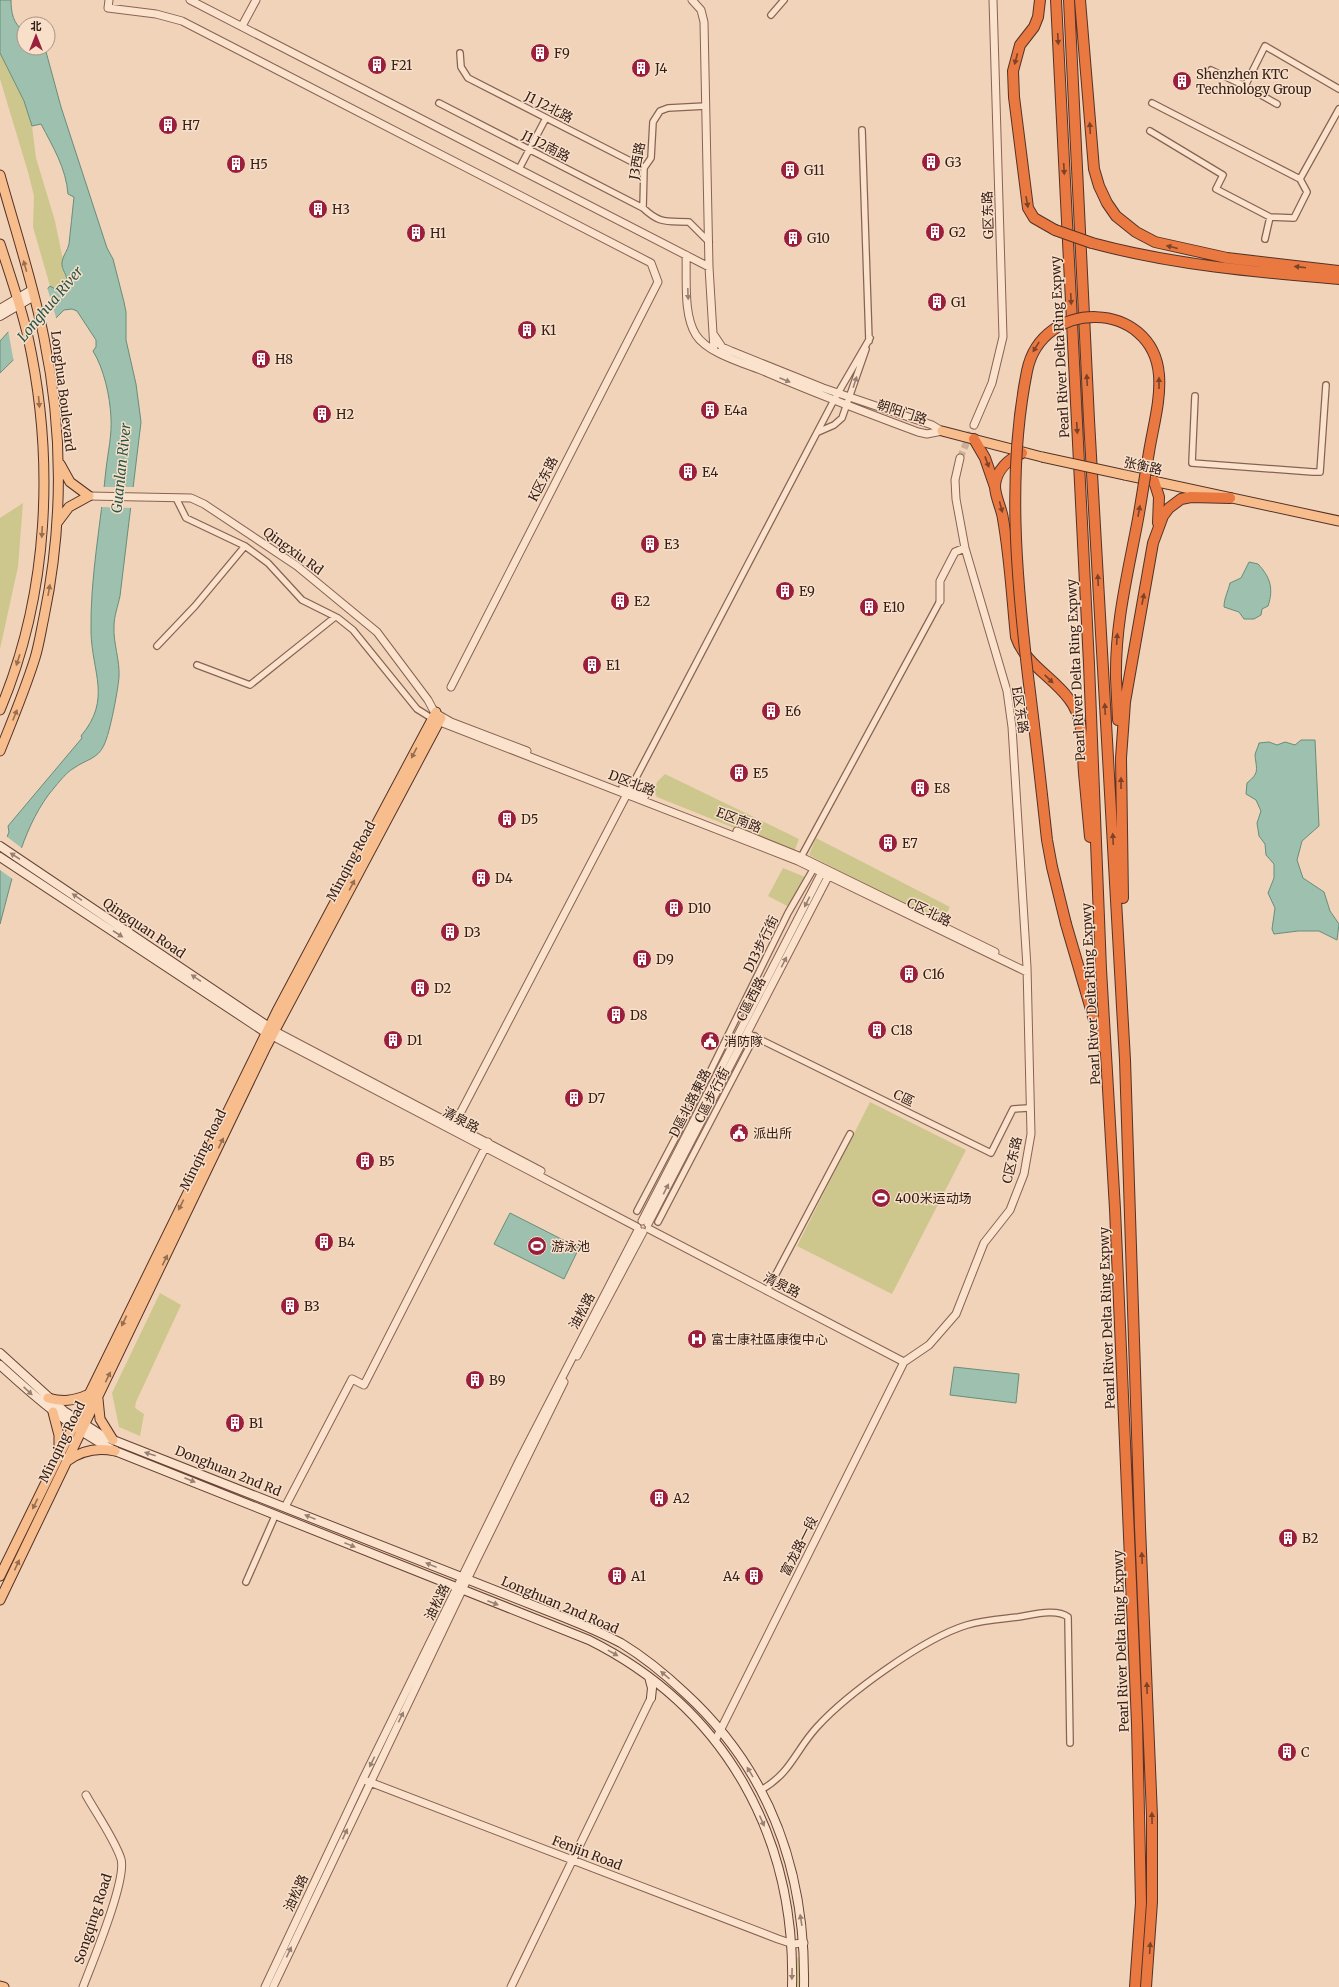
<svg xmlns="http://www.w3.org/2000/svg" width="1339" height="1987" viewBox="0 0 1339 1987" font-family="Merriweather,'Noto Sans SC',serif">
<rect width="100%" height="100%" fill="#f0d3b9"/>
<path fill="#cec78d" d="M0 53 24 101 32 126 36 158 55 221 63 260 62 268 67 280 64 285 56 290 50 286 33 227 34 196 28 172 0 79Z
M23 503 18 567 0 649V518Z
M665 774 799 839 794 852 657 797 654 791 657 782Z
M816 838 950 907 941 924 809 855Z
M783 868 805 877 789 907 768 896Z
M870 1102 966 1150 892 1294 797 1246Z
M160 1293 181 1305 136 1402 135 1408 144 1414 140 1436 119 1427 112 1393Z
M797 1957 799 1958V1987H796Z"/>
<path fill="#9ec0ae" stroke="#668e7a" d="M0 0H11C11 12 13 24 24 31V48H45L61 107 107 248 113 259 124 302 126 312V340L136 384 141 422 120 596C118 606 114 616 114 626 113 643 120 660 119 677 118 690 110 733 104 745 98 759 85 760 74 768 65 773 56 786 49 794 21 832 12 880 0 924V854L9 832 8 826 82 738 81 736C112 699 92 673 91 632 90 577 101 523 106 469 108 452 112 435 111 418 110 396 104 369 93 351L96 347V340L77 311 72 309 64 310 0 373V341L50 286 57 290 67 283C68 275 61 270 62 262 63 255 68 250 69 244 71 228 72 213 74 197L68 194C66 168 53 147 41 124L32 126 24 101 0 53Z
M1249 562 1258 564C1270 577 1274 588 1268 606L1262 609 1261 615 1254 619H1244L1239 612 1224 607C1224 598 1228 592 1230 583L1241 578Z
M1301 740H1315L1319 826 1302 841 1297 860 1303 878 1324 892 1330 911 1339 924 1337 940 1319 931H1298L1274 934 1272 929 1275 908 1268 893 1274 878V864L1266 855 1265 844 1259 836 1257 823 1261 811 1256 800 1246 794 1247 783C1259 773 1257 771 1255 756 1255 752 1258 748 1259 743L1269 742 1277 745 1285 742 1295 745Z
M510 1213 579 1248 564 1279 494 1244Z
M954 1367 1019 1374 1016 1403 950 1395Z"/>
<path fill="#f0d3b9" d="M47 287 57 321 14 363 8 330Z
M103 487H136L134 508 100 507Z
M6 836 23 849 14 880 0 870V849Z"/>
<g fill="none" stroke-linecap="round" stroke-linejoin="round">
<path stroke="#cbaf99" stroke-width="7" stroke-dasharray="7 3.5" stroke-linecap="butt" d="M960 458 974 425"/>
<g stroke="#886353" stroke-width="8">
<path id="minor" d="M771 15 784 0
M460 53 461 67 468 78 644 168
M1211 70 1245 86
M439 103 643 208
M1152 103 1300 179 1339 109
M1277 104 1245 86 1265 46 1339 89
M706 106 668 108 660 111 653 122 651 158 644 168 643 208C660 224 666 221 689 222L709 242
M862 130 869 341
M1150 131 1223 175 1216 189 1270 217
M519 169 546 118
M1265 239 1270 217 1294 218 1307 192 1300 179
M1195 396 1192 463 1313 472H1320L1326 385
M818 432 834 425 842 418 866 349
M176 498 186 518 245 546
M157 646 195 606 245 546 268 563 302 600 338 618 353 630 417 709 433 719
M197 665 250 685 335 617
M628 793 834 400 870 338
M800 859 940 601
M747 1033 991 1153 1013 1109 1029 1108
M637 1211 709 1074 788 913 814 868
M658 1222 755 1036
M767 1291 850 1134
M246 1582 275 1516
M761 1790C791 1773 795 1751 817 1727 847 1694 924 1638 967 1625 983 1620 1001 1619 1018 1617 1032 1615 1056 1608 1068 1617L1070 1743"/>
</g>
<g stroke="#886353" stroke-width="9">
<path id="tertiary" d="M109 0 108 8 156 14 182 21 651 263 658 282 451 687
M190 0 709 267
M692 0 701 10 704 22 709 267 714 350
M242 26 256 0
M686 255C687 278 683 315 696 335 708 354 747 364 768 373 817 394 867 413 918 432L927 434 942 431
M714 335 722 347 731 351 823 388 932 425 942 431
M974 425 992 383 1003 337 993 0
M89 496 191 498 204 504 297 566 377 632 428 700 437 717
M940 601V581L955 552 965 548
M437 714 451 722 527 751
M435 720 798 861 1027 972
M623 787 645 796
M737 831 801 857 995 952
M275 1031 541 1171
M272 1036 637 1227
M453 1127 627 794
M642 1221 823 870
M648 1224 830 873
M649 1229 904 1362
M577 1356 643 1232
M285 1507 352 1379 364 1385 488 1142
M715 1741 904 1362 929 1345 956 1314 984 1243 1010 1210 1024 1174 1031 1134 1027 967 1012 727 1007 691 965 548 956 499 955 480 960 458
M367 1781 778 1939 793 1944 804 1943
M83 1987C92 1963 127 1880 121 1859 115 1840 96 1813 86 1795
M265 1987 363 1779 519 1461 638 1230
M273 1987 476 1561 564 1382
M511 1987 651 1698"/>
</g>
<g stroke="#694436" stroke-width="10">
<path id="secondary" d="M0 309 32 290
M0 316 34 296
M0 846 275 1031
M0 857 271 1036
M0 1353 64 1411 103 1436 563 1617C583 1625 602 1633 621 1643 644 1657 666 1675 685 1693 771 1772 806 1872 804 1987
M0 1365C36 1398 71 1428 115 1451L589 1640C725 1708 796 1836 792 1987
M649 1677 652 1688 651 1698"/>
</g>
<g stroke="#543228" stroke-width="11">
<path id="primary" d="M0 175C15 229 33 283 44 338 63 430 63 525 44 617 41 631 39 645 35 658 25 690 12 721 0 751
M0 244C10 275 21 306 28 337 55 460 49 594 0 710
M942 431 1042 457
M60 464 70 482 89 496
M1125 475 1339 521
M57 523 69 507 89 496
M48 1398C63 1402 73 1401 87 1395
M98 1399 100 1419 113 1440
M53 1412 59 1435V1450
M67 1461C82 1450 97 1447 115 1451
M0 1576 278 1009 436 712
M0 1600 265 1049 441 718
M0 1986 4 1987"/>
</g>
<g stroke="#543228" stroke-width="12">
<path id="motorway" d="M1040 0 1038 17 1034 27 1020 45 1013 71 1014 97 1028 208 1034 218 1055 230
M1056 0 1089 664 1101 969 1115 1209 1137 1723 1141 1903 1135 1987
M1069 0 1089 420 1125 1060 1140 1527 1152 1816V1902L1146 1987
M1080 0 1094 169 1099 186 1107 203 1116 216 1136 232 1155 242 1227 258 1339 271
M1092 243C1174 265 1255 272 1339 279
M974 439 985 458 995 487
M1022 453C1009 459 996 470 995 486 995 497 1002 509 1003 519 1010 558 1012 598 1016 637 1025 664 1053 677 1069 699 1085 719 1082 749 1084 773 1086 794 1088 816 1090 837
M1154 481 1159 497 1158 523
M1116 678 1118 720
M1123 898 1121 758 1125 702 1153 543 1163 516 1169 508 1181 499 1191 497 1230 498
M1066 924 1102 1047"/>
</g>
<use href="#minor" stroke="#fbe2cc" stroke-width="5.5"/>
<use href="#tertiary" stroke="#fbe2cc" stroke-width="7"/>
<use href="#secondary" stroke="#fbe2cc" stroke-width="8"/>
<use href="#primary" stroke="#f8bd8c" stroke-width="9"/>
<use href="#motorway" stroke="#e97841" stroke-width="10"/>
<g stroke="#543228" stroke-width="11" stroke-linecap="butt">
<path id="primary-bridge" d="M1042 457 1125 475"/>
</g>
<g stroke="#543228" stroke-width="12" stroke-linecap="butt">
<path id="motorway-bridge" d="M1055 230 1092 243
M1066 924 1052 867 1047 840C1041 785 1035 731 1028 676 1016 575 1007 471 1027 371 1042 297 1153 300 1159 375 1161 400 1153 427 1149 452 1145 475 1142 497 1138 519 1128 573 1115 623 1116 678"/>
</g>
<use href="#primary-bridge" stroke="#f8bd8c" stroke-width="9"/>
<use href="#motorway-bridge" stroke="#e97841" stroke-width="10"/>
</g>
<defs><path id="oneway-solid" d="M-6-.8H1V-3.2L6.5 0L1 3.2V.8H-6Z"/></defs>
<g fill="#7d4329">
<use href="#oneway-solid" transform="translate(1058 39) rotate(87)"/>
<use href="#oneway-solid" transform="translate(1016 59) rotate(105)"/>
<use href="#oneway-solid" transform="translate(1090 128) rotate(-93)"/>
<use href="#oneway-solid" transform="translate(1064 169) rotate(87)"/>
<use href="#oneway-solid" transform="translate(1027 202) rotate(80)"/>
<use href="#oneway-solid" transform="translate(1172 247) rotate(-166)"/>
<use href="#oneway-solid" transform="translate(1300 267) rotate(-173)"/>
<use href="#oneway-solid" transform="translate(1071 299) rotate(87)"/>
<use href="#oneway-solid" transform="translate(1036 347) rotate(122)"/>
<use href="#oneway-solid" transform="translate(1087 380) rotate(-93)"/>
<use href="#oneway-solid" transform="translate(1159 383) rotate(-90)"/>
<use href="#oneway-solid" transform="translate(1077 428) rotate(87)"/>
<use href="#oneway-solid" transform="translate(987 462) rotate(70)"/>
<use href="#oneway-solid" transform="translate(1001 507) rotate(75)"/>
<use href="#oneway-solid" transform="translate(1139 511) rotate(-80)"/>
<use href="#oneway-solid" transform="translate(1098 580) rotate(-93)"/>
<use href="#oneway-solid" transform="translate(1143 599) rotate(-79)"/>
<use href="#oneway-solid" transform="translate(1117 639) rotate(-86)"/>
<use href="#oneway-solid" transform="translate(1049 679) rotate(44)"/>
<use href="#oneway-solid" transform="translate(1105 709) rotate(-93)"/>
<use href="#oneway-solid" transform="translate(1121 783) rotate(-90)"/>
<use href="#oneway-solid" transform="translate(1113 839) rotate(-93)"/>
<use href="#oneway-solid" transform="translate(1142 1558) rotate(-92)"/>
<use href="#oneway-solid" transform="translate(1147 1688) rotate(-92)"/>
<use href="#oneway-solid" transform="translate(1152 1818) rotate(-91)"/>
<use href="#oneway-solid" transform="translate(1150 1948) rotate(-86)"/>
</g>
<g fill="#966e52">
<use href="#oneway-solid" transform="translate(25 266) rotate(-106)"/>
<use href="#oneway-solid" transform="translate(39 402) rotate(85)"/>
<use href="#oneway-solid" transform="translate(42 532) rotate(93)"/>
<use href="#oneway-solid" transform="translate(49 590) rotate(-80)"/>
<use href="#oneway-solid" transform="translate(18 660) rotate(108)"/>
<use href="#oneway-solid" transform="translate(15 715) rotate(-68)"/>
<use href="#oneway-solid" transform="translate(414 753) rotate(118)"/>
<use href="#oneway-solid" transform="translate(352 885) rotate(-62)"/>
<use href="#oneway-solid" transform="translate(221 1143) rotate(-64)"/>
<use href="#oneway-solid" transform="translate(181 1205) rotate(116)"/>
<use href="#oneway-solid" transform="translate(165 1260) rotate(-64)"/>
<use href="#oneway-solid" transform="translate(124 1321) rotate(116)"/>
<use href="#oneway-solid" transform="translate(108 1377) rotate(-64)"/>
<use href="#oneway-solid" transform="translate(35 1504) rotate(116)"/>
<use href="#oneway-solid" transform="translate(17 1565) rotate(-65)"/>
</g>
<g fill="#988172">
<use href="#oneway-solid" transform="translate(688 294) rotate(88)"/>
<use href="#oneway-solid" transform="translate(785 380) rotate(23)"/>
<use href="#oneway-solid" transform="translate(855 382) rotate(-72)"/>
<use href="#oneway-solid" transform="translate(15 856) rotate(-147)"/>
<use href="#oneway-solid" transform="translate(77 897) rotate(-146)"/>
<use href="#oneway-solid" transform="translate(807 902) rotate(117)"/>
<use href="#oneway-solid" transform="translate(118 934) rotate(33)"/>
<use href="#oneway-solid" transform="translate(784 962) rotate(-63)"/>
<use href="#oneway-solid" transform="translate(196 978) rotate(-146)"/>
<use href="#oneway-solid" transform="translate(666 1189) rotate(-63)"/>
<use href="#oneway-solid" transform="translate(28 1391) rotate(43)"/>
<use href="#oneway-solid" transform="translate(150 1454) rotate(-162)"/>
<use href="#oneway-solid" transform="translate(190 1480) rotate(23)"/>
<use href="#oneway-solid" transform="translate(310 1517) rotate(-158)"/>
<use href="#oneway-solid" transform="translate(350 1545) rotate(22)"/>
<use href="#oneway-solid" transform="translate(431 1565) rotate(-158)"/>
<use href="#oneway-solid" transform="translate(493 1603) rotate(21)"/>
<use href="#oneway-solid" transform="translate(613 1653) rotate(29)"/>
<use href="#oneway-solid" transform="translate(665 1675) rotate(-140)"/>
<use href="#oneway-solid" transform="translate(401 1717) rotate(-64)"/>
<use href="#oneway-solid" transform="translate(372 1762) rotate(116)"/>
<use href="#oneway-solid" transform="translate(750 1772) rotate(-121)"/>
<use href="#oneway-solid" transform="translate(762 1821) rotate(66)"/>
<use href="#oneway-solid" transform="translate(345 1834) rotate(-65)"/>
<use href="#oneway-solid" transform="translate(801 1920) rotate(-99)"/>
<use href="#oneway-solid" transform="translate(289 1952) rotate(-65)"/>
<use href="#oneway-solid" transform="translate(792 1974) rotate(91)"/>
</g>
<defs>
<g id="building-disc" transform="scale(1)"><circle r="9.5" fill="#9a1f3d" stroke="#f8dfc9"/><path d="M-4-6H4V6H1V3H-1V6H-4ZM-2.5-4.3h1.7v1.8h-1.7ZM.8-4.3h1.7v1.8H.8ZM-2.5-1h1.7V.8h-1.7ZM.8-1h1.7V.8H.8Z" fill="#fff"/></g>
<g id="civic-disc" transform="scale(1)"><circle r="9.5" fill="#9a1f3d" stroke="#f8dfc9"/><path d="M-.6-6.5H3V-4.5H.6V-3L4-1V1h2V6H-6V1h2V-1L-.6-3ZM-1.2 2.5V6h2.4V2.5Z" fill="#fff"/></g>
<g id="stadium-disc" transform="scale(1)"><circle r="9.5" fill="#9a1f3d" stroke="#f8dfc9"/><path d="M0-5a6.5 5 0 1 0 0 10a6.5 5 0 1 0 0-10ZM-3.5-1.8h7v3.6h-7Z" fill="#fff"/></g>
<g id="hospital-disc" transform="scale(1)"><circle r="9.5" fill="#9a1f3d" stroke="#f8dfc9"/><path d="M-5-5h3v3.5h4V-5h3V5h-3V1.5h-4V5h-3Z" fill="#fff"/></g>
</defs>
<g fill-rule="evenodd">
<use href="#building-disc" x="540" y="53"/>
<use href="#building-disc" x="377" y="65"/>
<use href="#building-disc" x="641" y="68"/>
<use href="#building-disc" x="1182" y="81"/>
<use href="#building-disc" x="168" y="125"/>
<use href="#building-disc" x="931" y="162"/>
<use href="#building-disc" x="236" y="164"/>
<use href="#building-disc" x="790" y="170"/>
<use href="#building-disc" x="318" y="209"/>
<use href="#building-disc" x="935" y="232"/>
<use href="#building-disc" x="416" y="233"/>
<use href="#building-disc" x="793" y="238"/>
<use href="#building-disc" x="937" y="302"/>
<use href="#building-disc" x="527" y="330"/>
<use href="#building-disc" x="261" y="359"/>
<use href="#building-disc" x="710" y="410"/>
<use href="#building-disc" x="322" y="414"/>
<use href="#building-disc" x="688" y="472"/>
<use href="#building-disc" x="650" y="544"/>
<use href="#building-disc" x="785" y="591"/>
<use href="#building-disc" x="620" y="601"/>
<use href="#building-disc" x="869" y="607"/>
<use href="#building-disc" x="592" y="665"/>
<use href="#building-disc" x="771" y="711"/>
<use href="#building-disc" x="739" y="773"/>
<use href="#building-disc" x="920" y="788"/>
<use href="#building-disc" x="507" y="819"/>
<use href="#building-disc" x="888" y="843"/>
<use href="#building-disc" x="481" y="878"/>
<use href="#building-disc" x="674" y="908"/>
<use href="#building-disc" x="450" y="932"/>
<use href="#building-disc" x="642" y="959"/>
<use href="#building-disc" x="909" y="974"/>
<use href="#building-disc" x="420" y="988"/>
<use href="#building-disc" x="616" y="1015"/>
<use href="#building-disc" x="877" y="1030"/>
<use href="#building-disc" x="393" y="1040"/>
<use href="#civic-disc" x="710" y="1041"/>
<use href="#building-disc" x="574" y="1098"/>
<use href="#civic-disc" x="739" y="1133"/>
<use href="#building-disc" x="365" y="1161"/>
<use href="#stadium-disc" x="881" y="1198"/>
<use href="#building-disc" x="324" y="1242"/>
<use href="#stadium-disc" x="537" y="1246"/>
<use href="#building-disc" x="290" y="1306"/>
<use href="#hospital-disc" x="697" y="1339"/>
<use href="#building-disc" x="475" y="1380"/>
<use href="#building-disc" x="235" y="1423"/>
<use href="#building-disc" x="659" y="1498"/>
<use href="#building-disc" x="1288" y="1538"/>
<use href="#building-disc" x="617" y="1576"/>
<use href="#building-disc" x="754" y="1576"/>
<use href="#building-disc" x="1287" y="1752"/>
</g>
<g text-anchor="middle" dominant-baseline="central" stroke-width="3" stroke-linejoin="round" paint-order="stroke">
<g font-size="13" fill="#352019" stroke="#f8dfc9" text-anchor="start">
<text x="554" y="53">F9</text>
<text x="391" y="65">F21</text>
<text x="655" y="68">J4</text>
<text x="1196" y="74">Shenzhen KTC<tspan x="1196" dy="15">Technology Group</tspan></text>
<text x="182" y="125">H7</text>
<text x="945" y="162">G3</text>
<text x="250" y="164">H5</text>
<text x="804" y="170">G11</text>
<text x="332" y="209">H3</text>
<text x="949" y="232">G2</text>
<text x="430" y="233">H1</text>
<text x="807" y="238">G10</text>
<text x="951" y="302">G1</text>
<text x="541" y="330">K1</text>
<text x="275" y="359">H8</text>
<text x="724" y="410">E4a</text>
<text x="336" y="414">H2</text>
<text x="702" y="472">E4</text>
<text x="664" y="544">E3</text>
<text x="799" y="591">E9</text>
<text x="634" y="601">E2</text>
<text x="883" y="607">E10</text>
<text x="606" y="665">E1</text>
<text x="785" y="711">E6</text>
<text x="753" y="773">E5</text>
<text x="934" y="788">E8</text>
<text x="521" y="819">D5</text>
<text x="902" y="843">E7</text>
<text x="495" y="878">D4</text>
<text x="688" y="908">D10</text>
<text x="464" y="932">D3</text>
<text x="656" y="959">D9</text>
<text x="923" y="974">C16</text>
<text x="434" y="988">D2</text>
<text x="630" y="1015">D8</text>
<text x="891" y="1030">C18</text>
<text x="407" y="1040">D1</text>
<text x="724" y="1041">消防隊</text>
<text x="588" y="1098">D7</text>
<text x="753" y="1133">派出所</text>
<text x="379" y="1161">B5</text>
<text x="895" y="1198">400米运动场</text>
<text x="338" y="1242">B4</text>
<text x="551" y="1246">游泳池</text>
<text x="304" y="1306">B3</text>
<text x="711" y="1339">富士康社區康復中心</text>
<text x="489" y="1380">B9</text>
<text x="249" y="1423">B1</text>
<text x="673" y="1498">A2</text>
<text x="1302" y="1538">B2</text>
<text x="631" y="1576">A1</text>
<text x="740" y="1576" text-anchor="end">A4</text>
<text x="1301" y="1752">C</text>
</g>
<g font-size="13" fill="#352019" stroke="#f8dfc9">
<text transform="translate(549 107) rotate(27)">J1 J2北路</text>
<text transform="translate(546 146) rotate(27)">J1 J2南路</text>
<text transform="translate(637 161) rotate(-80)">J3西路</text>
<text transform="translate(988 215) rotate(-92)">G区东路</text>
<text transform="translate(1060 347) rotate(-93)">Pearl River Delta Ring Expwy</text>
<text transform="translate(63 391) rotate(83)">Longhua Boulevard</text>
<text transform="translate(902 412) rotate(18)">朝阳门路</text>
<text transform="translate(1143 466) rotate(12)">张衡路</text>
<text transform="translate(543 479) rotate(-63)">K区东路</text>
<text transform="translate(293 551) rotate(36)">Qingxiu Rd</text>
<text transform="translate(1076 670) rotate(-93)">Pearl River Delta Ring Expwy</text>
<text transform="translate(1020 710) rotate(81)">E区东路</text>
<text transform="translate(632 783) rotate(21)">D区北路</text>
<text transform="translate(739 820) rotate(21)">E区南路</text>
<text transform="translate(351 861) rotate(-62)">Minqing Road</text>
<text transform="translate(929 912) rotate(26)">C区北路</text>
<text transform="translate(144 928) rotate(34)">Qingquan Road</text>
<text transform="translate(761 944) rotate(-64)">D13步行街</text>
<text transform="translate(1091 994) rotate(-93)">Pearl River Delta Ring Expwy</text>
<text transform="translate(751 999) rotate(-63)">C區西路</text>
<text transform="translate(712 1095) rotate(-63)">C區步行街</text>
<text transform="translate(904 1098) rotate(26)">C區</text>
<text transform="translate(690 1103) rotate(-63)">D區北路東路</text>
<text transform="translate(461 1120) rotate(28)">清泉路</text>
<text transform="translate(203 1150) rotate(-64)">Minqing Road</text>
<text transform="translate(1012 1160) rotate(-77)">C区东路</text>
<text transform="translate(782 1285) rotate(27)">清泉路</text>
<text transform="translate(582 1311) rotate(-62)">油松路</text>
<text transform="translate(1107 1318) rotate(-92)">Pearl River Delta Ring Expwy</text>
<text transform="translate(62 1442) rotate(-64)">Minqing Road</text>
<text transform="translate(228 1471) rotate(22)">Donghuan 2nd Rd</text>
<text transform="translate(799 1546) rotate(-63)">富龙路一段</text>
<text transform="translate(437 1602) rotate(-64)">油松路</text>
<text transform="translate(560 1605) rotate(23)">Longhuan 2nd Road</text>
<text transform="translate(1121 1641) rotate(-92)">Pearl River Delta Ring Expwy</text>
<text transform="translate(587 1853) rotate(21)">Fenjin Road</text>
<text transform="translate(296 1893) rotate(-65)">油松路</text>
<text transform="translate(93 1919) rotate(-72)">Songqing Road</text>
</g>
<g font-size="14" font-style="italic" fill="#275648" stroke="#f8dfc9">
<text transform="translate(50 304) rotate(-50)">Longhua River</text>
<text transform="translate(121 468) rotate(-84)">Guanlan River</text>
</g>
</g>
<g transform="translate(36 36)"><circle r="19" fill="#f8dfc9" stroke="#aa9383"/>
<path d="M0-3L7 15L0 10L-7 15Z" fill="#9a1f3d"/>
<text y="-6" font-size="11" font-weight="bold" text-anchor="middle" fill="#352019">北</text>
</g>
</svg>
